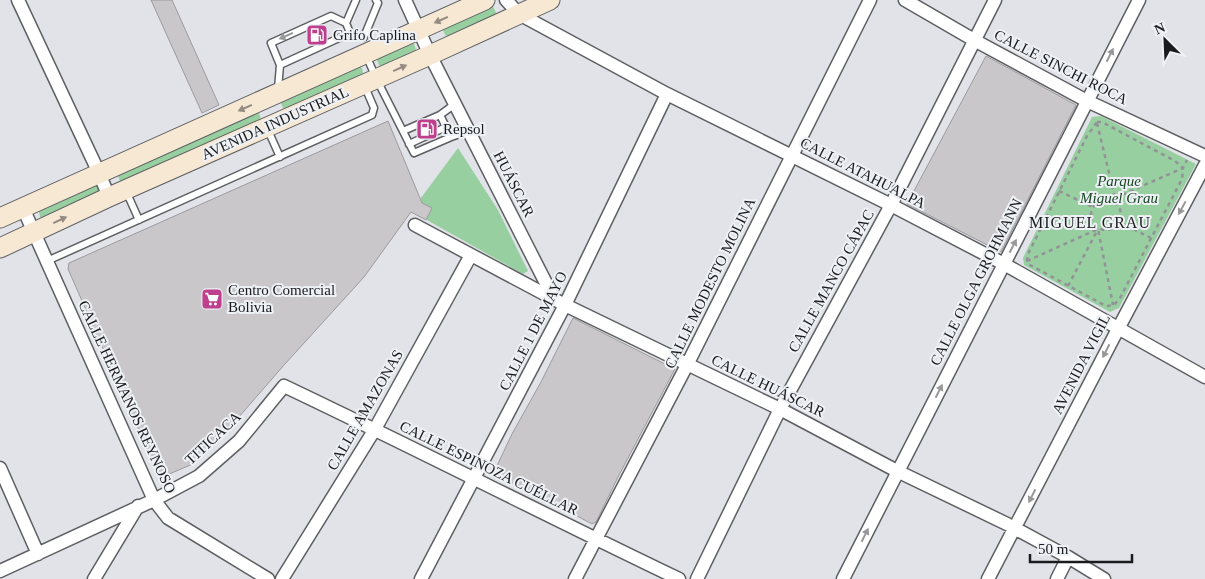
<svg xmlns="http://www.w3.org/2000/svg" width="1205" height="579" viewBox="0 0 1205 579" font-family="'Times New Roman',serif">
<rect width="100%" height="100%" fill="#e1e3e8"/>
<path fill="#98cfa0" d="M490 6 494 8 496 13 495 18 450 37 445 35 443 30 445 25Z
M410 42 414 44 416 50 415 54 384 68 379 65 377 60 379 55Z
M357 65 362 68 364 77 288 111 283 108 281 103 283 98Z
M255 111 259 113 261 119V123L124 184 120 181 118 176 120 171Z
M1101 116 1196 164 1119 308 1110 312 1024 265 1023 258 1092 117Z
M458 148 498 210 528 271 523 274 418 215 412 210Z
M94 183 99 185 101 191 45 221 40 217 39 212 41 208Z"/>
<path fill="#cac7cb" stroke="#9c9a9e" d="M151 0H172L219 105 202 113Z
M986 56 1076 105 1001 252 907 204Z
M388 121 422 203 432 208 426 220 411 212 364 277 285 364 231 426 195 463 160 478 68 269 69 263Z
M573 318 675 369 618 477 596 522 592 524 555 504 496 475 495 470 512 434 541 382Z"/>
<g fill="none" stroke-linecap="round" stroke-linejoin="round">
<g stroke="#5d5f62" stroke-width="9">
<path id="service" d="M346 23 356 0
M366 55 376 78 414 153 451 137 469 131
M280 65 350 33 364 37 378 3 376 0
M278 89 280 65 271 43 331 16 346 23 350 33
M440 115 451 137
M267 128 280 157
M403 131 440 115 455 104
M409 144 446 127
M126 191 139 220
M47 261 372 115 374 108 365 87"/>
</g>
<g stroke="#5d5f62" stroke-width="15">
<path id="minor" d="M18 0 99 173 109 197
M405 0 430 55 554 299
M506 0 519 14 667 94 891 205 1004 264 1205 377
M905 0 974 40 1087 101 1205 156
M23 208 154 500 168 518 268 579
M415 225 565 305 780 409 897 471 1007 524 1068 557 1104 579
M0 468 38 554
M0 571 154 500 199 476 239 441 284 386C417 449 547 516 679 579
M94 579 138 506
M282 579 375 429 471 255
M421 579 565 305 667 94
M575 579 687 365 870 0
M697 579 780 409 891 205 995 0
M843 579 1139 0
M988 579 1118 329 1205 165
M1057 579 1068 557"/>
</g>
<g stroke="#5d5f62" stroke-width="21">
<path id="secondary" d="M0 218 485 0
M0 248 109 197 430 55 550 0"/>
</g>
<path stroke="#929397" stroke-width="2.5" stroke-dasharray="4 4" stroke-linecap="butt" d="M1097 122H1102L1175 161 1183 168 1182 179 1120 298 1114 305 1106 306 1030 265 1027 261 1028 254 1087 136Z
M1097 123 1115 198 1113 202
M1059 191 1093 207
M1115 198 1183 168 1187 160
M1091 215a15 15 0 1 1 30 0a15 15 0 1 1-30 0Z
M1119 222 1151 238
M1027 261 1098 229 1113 305
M1068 286 1098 229"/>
<use href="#service" stroke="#fff" stroke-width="6"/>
<use href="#minor" stroke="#fff" stroke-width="12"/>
<use href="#secondary" stroke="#f7e8d4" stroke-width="19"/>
</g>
<defs><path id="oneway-solid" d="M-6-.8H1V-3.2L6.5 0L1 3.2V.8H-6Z" transform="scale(1.25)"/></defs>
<g fill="#948c82">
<use href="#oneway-solid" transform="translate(441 20) rotate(156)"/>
<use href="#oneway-solid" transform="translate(400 68) rotate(-24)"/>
<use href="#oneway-solid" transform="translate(245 108) rotate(156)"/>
<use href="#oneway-solid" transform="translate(60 220) rotate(-25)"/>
</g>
<g fill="#989899">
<use href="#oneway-solid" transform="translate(286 36) rotate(156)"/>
<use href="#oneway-solid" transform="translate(1110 55) rotate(-63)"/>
<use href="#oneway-solid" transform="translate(1182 208) rotate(118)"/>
<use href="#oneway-solid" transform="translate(1013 246) rotate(-63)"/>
<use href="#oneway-solid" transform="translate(1106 351) rotate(117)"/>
<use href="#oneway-solid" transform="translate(939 391) rotate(-63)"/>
<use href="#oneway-solid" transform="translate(1032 496) rotate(117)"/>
<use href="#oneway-solid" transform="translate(865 535) rotate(-63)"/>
</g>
<defs>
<g id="fuel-square" transform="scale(1.125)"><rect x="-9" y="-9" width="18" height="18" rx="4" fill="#bd3f8d" stroke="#eef1f5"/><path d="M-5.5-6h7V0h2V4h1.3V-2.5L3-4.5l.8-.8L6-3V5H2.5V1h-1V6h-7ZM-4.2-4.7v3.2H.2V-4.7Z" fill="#fff"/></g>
<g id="supermarket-square" transform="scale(1.125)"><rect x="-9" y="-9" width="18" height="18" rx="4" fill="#bd3f8d" stroke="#eef1f5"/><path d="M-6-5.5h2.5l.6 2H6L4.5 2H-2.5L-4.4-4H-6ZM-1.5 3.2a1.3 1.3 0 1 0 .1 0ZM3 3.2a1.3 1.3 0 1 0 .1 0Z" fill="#fff"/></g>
</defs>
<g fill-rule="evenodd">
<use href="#fuel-square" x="317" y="35"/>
<use href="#fuel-square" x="427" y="129"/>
<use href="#supermarket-square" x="212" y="299"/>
</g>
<g text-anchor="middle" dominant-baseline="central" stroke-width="4" stroke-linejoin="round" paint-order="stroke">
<g font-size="15" fill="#1a1b1d" stroke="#eef1f5" text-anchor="start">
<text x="333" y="35">Grifo Caplina</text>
<text x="443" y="129">Repsol</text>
<text x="228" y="290">Centro Comercial<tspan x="228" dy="17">Bolivia</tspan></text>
</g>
<g font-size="15" fill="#1a1b1d" stroke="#eef1f5">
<text transform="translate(1061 67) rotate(27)">CALLE SINCHI ROCA</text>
<text transform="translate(275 123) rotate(-24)">AVENIDA INDUSTRIAL</text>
<text transform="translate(863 173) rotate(27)">CALLE ATAHUALPA</text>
<text transform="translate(514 184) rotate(63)">HUÁSCAR</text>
<text transform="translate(831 281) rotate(-61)">CALLE MANCO CÁPAC</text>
<text transform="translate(976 282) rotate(-63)">CALLE OLGA GROHMANN</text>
<text transform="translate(710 283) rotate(-64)">CALLE MODESTO MOLINA</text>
<text transform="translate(533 331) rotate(-63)">CALLE 1 DE MAYO</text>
<text transform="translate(1081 364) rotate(-63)">AVENIDA VIGIL</text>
<text transform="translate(768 386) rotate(26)">CALLE HUÁSCAR</text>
<text transform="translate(127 397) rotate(65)">CALLE HERMANOS REYNOSO</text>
<text transform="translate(365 410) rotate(-60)">CALLE AMAZONAS</text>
<text transform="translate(213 438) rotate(-43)">TITICACA</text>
<text transform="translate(489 468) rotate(26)">CALLE ESPINOZA CUÉLLAR</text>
</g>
<g font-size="15" font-style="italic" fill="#174622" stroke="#eef1f5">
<text x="1119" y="181">Parque<tspan x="1119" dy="17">Miguel Grau</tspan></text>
</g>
<g font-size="16" letter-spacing="1" fill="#1a1b1d" stroke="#eef1f5">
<text x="1090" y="222">MIGUEL GRAU</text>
</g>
</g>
<g transform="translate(1165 40) rotate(336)" stroke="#eef1f5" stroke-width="4" paint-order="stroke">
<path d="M0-4L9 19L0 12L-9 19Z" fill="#1a1b1d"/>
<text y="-8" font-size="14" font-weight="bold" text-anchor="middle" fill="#1a1b1d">N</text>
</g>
<path d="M1030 554v8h102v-8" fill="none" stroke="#1a1b1d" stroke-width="2.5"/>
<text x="1038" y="554" font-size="15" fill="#1a1b1d" stroke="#eef1f5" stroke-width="4" paint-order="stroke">50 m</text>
</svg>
